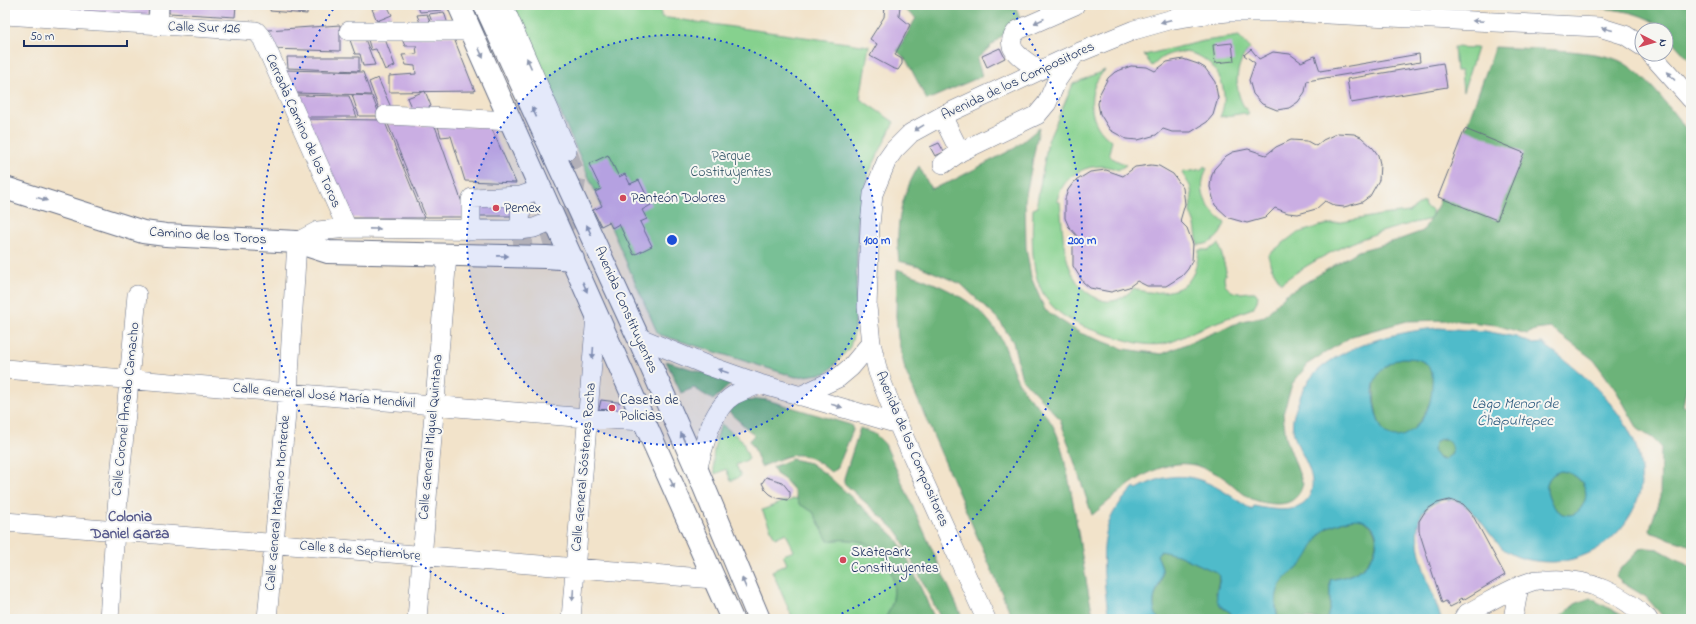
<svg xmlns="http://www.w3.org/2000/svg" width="1696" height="624" viewBox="0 0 1696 624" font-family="'Indie Flower',sans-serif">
<rect width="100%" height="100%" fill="#f6f6f2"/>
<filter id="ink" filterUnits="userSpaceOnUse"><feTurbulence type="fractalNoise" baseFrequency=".025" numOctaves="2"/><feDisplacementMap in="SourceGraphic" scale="8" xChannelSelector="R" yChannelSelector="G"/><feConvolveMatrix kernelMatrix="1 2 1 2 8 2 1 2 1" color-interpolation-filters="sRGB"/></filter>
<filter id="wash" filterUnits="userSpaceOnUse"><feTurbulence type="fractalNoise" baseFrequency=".012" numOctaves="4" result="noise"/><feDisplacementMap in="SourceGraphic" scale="16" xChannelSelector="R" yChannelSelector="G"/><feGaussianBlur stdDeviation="0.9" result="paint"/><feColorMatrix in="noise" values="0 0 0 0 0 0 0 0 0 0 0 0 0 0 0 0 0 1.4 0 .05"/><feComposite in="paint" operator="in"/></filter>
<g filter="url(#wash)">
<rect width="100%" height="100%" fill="#f2e3ca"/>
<path fill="#86d18e" stroke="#508076" d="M513 5H661V17L869 46 860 99 894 122 870 171 858 213 855 329 850 347 827 373 796 377 658 334Z
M1239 36 1250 48C1233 65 1233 96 1249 113L1246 115 1245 113 1220 117C1236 82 1203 39 1165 56 1160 58 1156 63 1152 66L1144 55 1204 41Z
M1454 47 1477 48 1463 92 1461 71H1456Z
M1105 70C1085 89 1087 126 1112 141L1109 153 1110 157 1126 165 1118 170C1094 159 1062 173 1057 201L1060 202C1064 236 1061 284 1099 299 1112 305 1124 298 1134 288 1143 292 1151 293 1162 292 1189 290 1196 275 1199 250H1208L1219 244 1226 271 1224 278 1225 285C1236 298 1242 291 1255 292L1258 296 1257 301 1253 308C1235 315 1217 322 1199 329 1188 334 1175 342 1163 344 1144 347 1126 340 1109 335 1034 315 1030 279 1033 209L1038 207 1037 202 1048 141 1073 84Z
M1204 166 1207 168C1196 192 1206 208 1225 223 1221 236 1212 245 1198 245L1195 225 1190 212 1192 194 1190 186 1182 173 1184 170 1186 172 1202 169Z
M1424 201 1425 207 1432 210V219C1373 231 1330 248 1281 283L1271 267 1268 255 1295 234 1320 226 1381 215 1409 212Z
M721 424 742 440 749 459 736 465 741 476 731 481 726 469 715 474C710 456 716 441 721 424Z
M796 498C800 507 807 506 813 512 820 519 824 532 828 541 839 539 850 539 862 542 892 551 904 595 884 619H793L772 571 787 564 783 555 794 551 786 533 775 538 762 510 785 501 786 502Z"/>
<path fill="#6cb379" stroke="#44716c" d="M901 5H1015L1020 19 977 59 982 76 927 100 907 61 897 51 916 18 901 7Z
M1559 5H1691V62L1666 34V30H1663C1642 6 1589 8 1559 5Z
M1495 47C1524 49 1600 49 1622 62 1649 77 1671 111 1691 135V364L1683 406 1691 408V546L1652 533 1650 529 1660 497 1661 447 1652 438 1638 429 1617 392 1594 360 1551 328 1535 330 1527 334 1496 325 1452 320 1407 321 1352 336 1309 363 1292 384 1283 414 1286 438 1303 484C1301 491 1298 497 1291 501 1282 507 1259 503 1250 498 1239 492 1231 482 1221 476 1208 469 1193 462 1177 464 1144 468 1117 495 1092 515L1060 419 1022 379 1013 342 999 320 961 284 919 266 899 261C895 227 901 194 919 166L931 189 950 182 1015 148 1039 128 1025 200 1026 247 1031 277 1045 310 1080 333 1124 349 1162 354 1242 321 1265 316 1285 295 1358 251 1395 241 1423 231 1438 205Z
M897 269C939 285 977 297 1000 337 1009 352 1011 370 1020 385 1028 399 1044 410 1052 424 1061 439 1064 460 1068 476 1078 524 1083 572 1094 619H1013L905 370 898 338 896 316Z
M1401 358C1410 358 1422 358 1429 366 1446 387 1412 452 1388 436 1375 427 1370 385 1378 373 1383 365 1393 361 1401 358Z
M666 361 733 382 713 400 694 388 681 393Z
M742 395 749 401 758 399 767 400 851 425 853 430 837 469 831 472C801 447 794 453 761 467L754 448 749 441 754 435 727 410Z
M860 428 875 434 885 444 963 619H941L898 532 844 483V478Z
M1433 449a10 10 0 1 1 20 0a10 10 0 1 1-20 0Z
M792 459 810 463 827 475 895 537 903 549 935 619H884C904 595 892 551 862 542 850 539 839 539 828 541L813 512 799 504 793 489 785 480 776 474 773 467Z
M1561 471C1579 473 1594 491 1581 508 1562 534 1527 480 1561 471Z
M1358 518C1383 526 1380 553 1362 568 1353 576 1341 577 1330 580V606L1327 619H1278C1275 603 1274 588 1287 576 1293 571 1299 567 1303 562 1309 554 1311 545 1317 537 1327 525 1343 521 1358 518Z
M1647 548 1658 549 1691 567V619H1665L1646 597 1621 582 1616 577C1621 566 1632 559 1639 549Z
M1160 551 1178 555 1216 572 1220 576 1216 593 1221 607 1230 612 1233 619H1158C1146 597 1164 587 1162 570 1162 565 1159 560 1157 555Z
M1590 598 1629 619H1558L1575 604Z"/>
<path fill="#4fbbca" stroke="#357594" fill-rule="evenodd" d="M1438 328 1485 331 1516 337 1533 344 1542 343C1570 363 1596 384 1617 412 1651 457 1651 506 1606 543 1592 554 1570 562 1552 562 1535 562 1514 559 1501 547 1482 528 1465 485 1432 504 1398 524 1433 589 1441 619H1327L1330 606V580C1341 578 1352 576 1361 569 1387 550 1381 508 1341 522 1337 524 1331 525 1327 528 1314 538 1312 553 1301 565 1297 569 1291 572 1287 576 1275 588 1274 603 1278 619H1233L1230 612C1210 601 1218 595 1220 576L1216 572 1178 555 1160 551 1157 555C1159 560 1162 566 1162 570 1163 587 1146 597 1158 619H1109C1105 591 1098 545 1111 518 1116 506 1126 496 1134 487L1137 489C1185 462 1212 483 1252 510L1254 506C1274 510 1309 517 1312 487 1314 467 1295 448 1293 429 1291 421 1295 411 1298 403 1300 397 1302 391 1305 386 1328 348 1397 331 1438 328ZM1401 358C1410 358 1419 358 1427 364 1432 368 1433 377 1432 384 1432 395 1430 406 1424 416 1413 435 1388 450 1378 420 1369 391 1370 370 1401 358ZM1443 438C1451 442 1452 446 1452 454L1444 460 1439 459 1433 451C1434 444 1436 440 1443 438ZM1561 471C1579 473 1594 490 1581 508 1562 534 1527 480 1561 471Z"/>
<g id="blocks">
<path fill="#caaee3" d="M16 5H149L148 18 16 8Z
M169 5H236L235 17 169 13Z
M271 5H307V14L270 11Z
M378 5H387L392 15 377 21 372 9 378 7Z
M417 5H441L442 10 420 12Z
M885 5H900L899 16 910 25 895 55 902 59V64L898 70 892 68 870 56 877 44 870 39 884 17Z
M444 12 449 27H434L429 14Z
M427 14 432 27 422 28 417 15Z
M340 25V51L270 49 268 30Z
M453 36 475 91 389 92V76L416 74 415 66 406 65 402 55 417 54 416 46H405L401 37Z
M365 39 375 65 363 66 360 54H355L350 40Z
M385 39 395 66 385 70 376 49 371 50 368 40Z
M1232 43 1234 61 1215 63 1213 45Z
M1000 48 1005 58 987 67 982 56Z
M1251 49 1259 59 1273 52 1290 54 1301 62 1315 56 1320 71 1419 54 1420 62 1307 81 1305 92 1298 102 1289 108 1277 110 1262 104 1253 94 1249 80 1255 63 1244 55Z
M287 57H359V71L288 68Z
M1183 59 1198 64 1205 68 1215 82 1218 98 1213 115 1207 122 1191 132H1172L1163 129 1156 135 1138 140 1126 139 1110 130 1100 114 1098 104 1099 95 1108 78 1115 72 1131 66 1147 67 1155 71 1167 62Z
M1443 63 1447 87 1351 103 1347 79Z
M284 70 363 72 371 95 294 93Z
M378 78 393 112 381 114 369 82Z
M425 91 431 106 414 114 407 98Z
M296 95 349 96 357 117H305Z
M352 95 372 96 380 116H359Z
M306 119 384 120 424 218H350Z
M388 124 435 126 467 217H426Z
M438 126 491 127 516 183 465 181 451 136 441 137Z
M1465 129 1524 153 1497 220 1438 197Z
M1338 133 1354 134 1361 137 1373 148 1378 155 1380 164 1379 180 1370 196 1362 202 1344 207 1335 206 1325 201 1316 209 1298 214 1288 213 1275 208 1265 218 1247 223 1229 218 1215 205 1210 187 1211 178 1214 169 1226 156 1233 152 1248 149 1266 155 1276 147 1291 140 1307 141 1316 146 1323 140Z
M939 143 944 152 935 156 930 147Z
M608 155 619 177 625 174 630 184 639 180 651 205 642 210 647 219 640 222 652 246 634 255 619 224 612 228 609 222 601 226 593 210 602 206 595 192 601 189 589 164Z
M1151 165 1159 166 1173 174 1183 188 1185 204 1180 221 1187 228 1193 244 1192 261 1188 269 1182 276 1166 286H1147L1137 281 1129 287 1111 292 1090 288 1083 282 1073 266V247L1077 236 1069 227 1065 218V199L1068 190 1074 182 1090 172 1106 170 1123 176 1135 167Z
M475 200H517V216H474Z
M601 400 625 403 624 414 598 413Z
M766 477 782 482 790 492V497L788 500 777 498 770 494 765 489 762 483Z
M1450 500 1463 504 1472 514 1505 575 1463 600 1461 598 1458 600 1460 602 1450 607 1446 601 1442 603 1419 531V521L1426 510 1437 503Z"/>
</g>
</g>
<g filter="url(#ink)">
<use href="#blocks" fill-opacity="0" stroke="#666e84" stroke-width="1"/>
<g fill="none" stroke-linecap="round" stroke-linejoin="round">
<path stroke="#c7bfb4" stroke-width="19" stroke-dasharray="19 10" stroke-linecap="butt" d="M513 242 540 240 556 235 571 218 577 177 567 150"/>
<g stroke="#666e84" stroke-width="20">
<path id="minor" d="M503 5 567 150
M5 15 256 31 262 38 347 228
M158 26 159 5
M349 31H471
M1651 54 1691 99
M1039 70C1026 61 999 48 1018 30L1075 5
M386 115 512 121
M942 116 960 152
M943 164 960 152 1037 115 1047 103 1057 80 1075 54
M520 230 521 196
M471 231V200L472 198 521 196 541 189
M297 242 318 231 347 228 520 230 534 228 554 220
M638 337 706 365 760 384 898 424
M5 369 587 418 644 421
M800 396 838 378 851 367 871 343
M697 470C704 446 711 409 734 395 742 391 752 387 760 384
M5 522 714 579
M109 619 115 531 137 295
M267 619 288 392 297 242
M417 619 447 256
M571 619 596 315
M986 619 898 424 878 372 871 343 867 307 870 225 873 194 887 160 894 150 911 133 942 116 1075 54 1134 30 1173 19 1199 15 1228 12H1286L1599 27 1625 35 1642 46
M1463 619 1466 614C1488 603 1509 588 1533 581 1538 579 1545 580 1551 580 1588 578 1622 594 1648 619
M1513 619 1519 586"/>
</g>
<g stroke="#666e84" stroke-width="24">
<path id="major" d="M5 188 143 232 166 235 297 242 328 252 546 257 573 259"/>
</g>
<g stroke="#666e84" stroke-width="24">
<path id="highway" d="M459 5 732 619
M485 5 638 337 697 470 759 619"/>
</g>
<use href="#minor" stroke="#fff" stroke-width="19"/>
<use href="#major" stroke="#fff" stroke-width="22"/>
<use href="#highway" stroke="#fff" stroke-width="22"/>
</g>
<defs><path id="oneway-solid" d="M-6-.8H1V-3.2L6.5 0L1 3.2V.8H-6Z"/></defs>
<g fill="#8d97ae">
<use href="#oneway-solid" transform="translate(1039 21) rotate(156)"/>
<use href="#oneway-solid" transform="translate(1166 21) rotate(165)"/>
<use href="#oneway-solid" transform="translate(1478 21) rotate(-177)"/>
<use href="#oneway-solid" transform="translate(1607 29) rotate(-166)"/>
<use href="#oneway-solid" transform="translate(481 53) rotate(66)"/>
<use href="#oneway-solid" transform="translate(529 63) rotate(-114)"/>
<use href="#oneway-solid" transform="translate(1671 76) rotate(-131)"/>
<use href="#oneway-solid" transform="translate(534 112) rotate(-115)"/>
<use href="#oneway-solid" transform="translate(919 128) rotate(149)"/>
<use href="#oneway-solid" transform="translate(42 199) rotate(18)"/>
<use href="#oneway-solid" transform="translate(375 229) rotate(1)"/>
<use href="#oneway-solid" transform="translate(589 230) rotate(-115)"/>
<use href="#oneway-solid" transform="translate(503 256) rotate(1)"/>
<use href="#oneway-solid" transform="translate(585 287) rotate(67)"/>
<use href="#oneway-solid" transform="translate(593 353) rotate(94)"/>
<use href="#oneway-solid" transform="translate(723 371) rotate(-161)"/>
<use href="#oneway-solid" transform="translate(837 406) rotate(16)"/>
<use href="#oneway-solid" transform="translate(683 438) rotate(-114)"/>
<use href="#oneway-solid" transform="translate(672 483) rotate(66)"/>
<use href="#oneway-solid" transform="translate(744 583) rotate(-113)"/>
<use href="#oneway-solid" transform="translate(573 595) rotate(95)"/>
</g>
</g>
<circle cx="672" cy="240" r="205" fill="#1d4ed8" fill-opacity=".12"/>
<g fill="none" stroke="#1d4ed8" stroke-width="2" stroke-dasharray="2 4">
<circle cx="672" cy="240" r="205"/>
<path d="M515 619A410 410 0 0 1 334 8M1010 8A410 410 0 0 1 829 619"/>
</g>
<g fill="#d1495b" stroke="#f6f6f2" stroke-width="1.5">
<circle cx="623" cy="198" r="4"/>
<circle cx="496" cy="208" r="4"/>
<circle cx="612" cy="408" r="4"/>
<circle cx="843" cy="560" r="4"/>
</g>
<g text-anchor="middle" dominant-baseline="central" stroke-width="4" stroke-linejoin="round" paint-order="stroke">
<g font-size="14" fill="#1b2f5e" stroke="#f6f6f2">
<text transform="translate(204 28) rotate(2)">Calle Sur 126</text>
<text transform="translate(1018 81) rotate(-25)">Avenida de los Compositores</text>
<text transform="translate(303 131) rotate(66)">Cerrada Camino de los Toros</text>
<text transform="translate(208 236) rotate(4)">Camino de los Toros</text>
<text transform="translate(626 310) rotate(66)">Avenida Constituyentes</text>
<text transform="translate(324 396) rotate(5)">Calle General José María Mendívil</text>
<text transform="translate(126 409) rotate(-84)">Calle Coronel Amado Camacho</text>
<text transform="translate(431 437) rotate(-85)">Calle General Miguel Quintana</text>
<text transform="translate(912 449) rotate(67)">Avenida de los Compositores</text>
<text transform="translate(584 467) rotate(-85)">Calle General Sóstenes Rocha</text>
<text transform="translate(278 503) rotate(-85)">Calle General Mariano Monterde</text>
<text transform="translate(360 551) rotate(5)">Calle 8 de Septiembre</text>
</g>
<g font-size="14" fill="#36586a" stroke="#f6f6f2">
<text x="731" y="156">Parque<tspan x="731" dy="16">Costituyentes</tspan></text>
</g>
<g font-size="14" fill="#1b2f5e" stroke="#f6f6f2" text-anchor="start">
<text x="631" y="198">Panteón Dolores</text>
<text x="504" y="208">Pemex</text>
<text x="620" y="400">Caseta de<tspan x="620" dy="16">Policias</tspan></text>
<text x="851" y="552">Skatepark<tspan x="851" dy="16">Constituyentes</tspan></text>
</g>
<g font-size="15" font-style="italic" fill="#2b597e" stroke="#f6f6f2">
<text x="1515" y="404">Lago Menor de<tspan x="1515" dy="17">Chapultepec</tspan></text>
</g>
<g font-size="15" font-weight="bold" fill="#585b8d" stroke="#f6f6f2">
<text x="130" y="517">Colonia<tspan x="130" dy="17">Daniel Garza</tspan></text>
</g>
</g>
<circle cx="672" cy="240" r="6" fill="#1d4ed8" stroke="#f6f6f2" stroke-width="2"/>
<g font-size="12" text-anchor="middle" font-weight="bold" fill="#1d4ed8" stroke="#f6f6f2" stroke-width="4" stroke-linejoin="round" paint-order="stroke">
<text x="877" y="244">100 m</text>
<text x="1082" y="244">200 m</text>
</g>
<rect width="1696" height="624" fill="none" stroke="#f6f6f2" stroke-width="20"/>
<g transform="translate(1654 42) rotate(96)"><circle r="19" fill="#f6f6f2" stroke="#9ea6b7"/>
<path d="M0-3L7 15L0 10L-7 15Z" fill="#d1495b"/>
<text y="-6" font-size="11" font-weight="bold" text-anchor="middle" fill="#1b2f5e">N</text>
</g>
<path d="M24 40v6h103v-6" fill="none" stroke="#1b2f5e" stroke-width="2"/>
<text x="30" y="40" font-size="12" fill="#1b2f5e" stroke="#f6f6f2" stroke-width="3" paint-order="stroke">50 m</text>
</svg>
